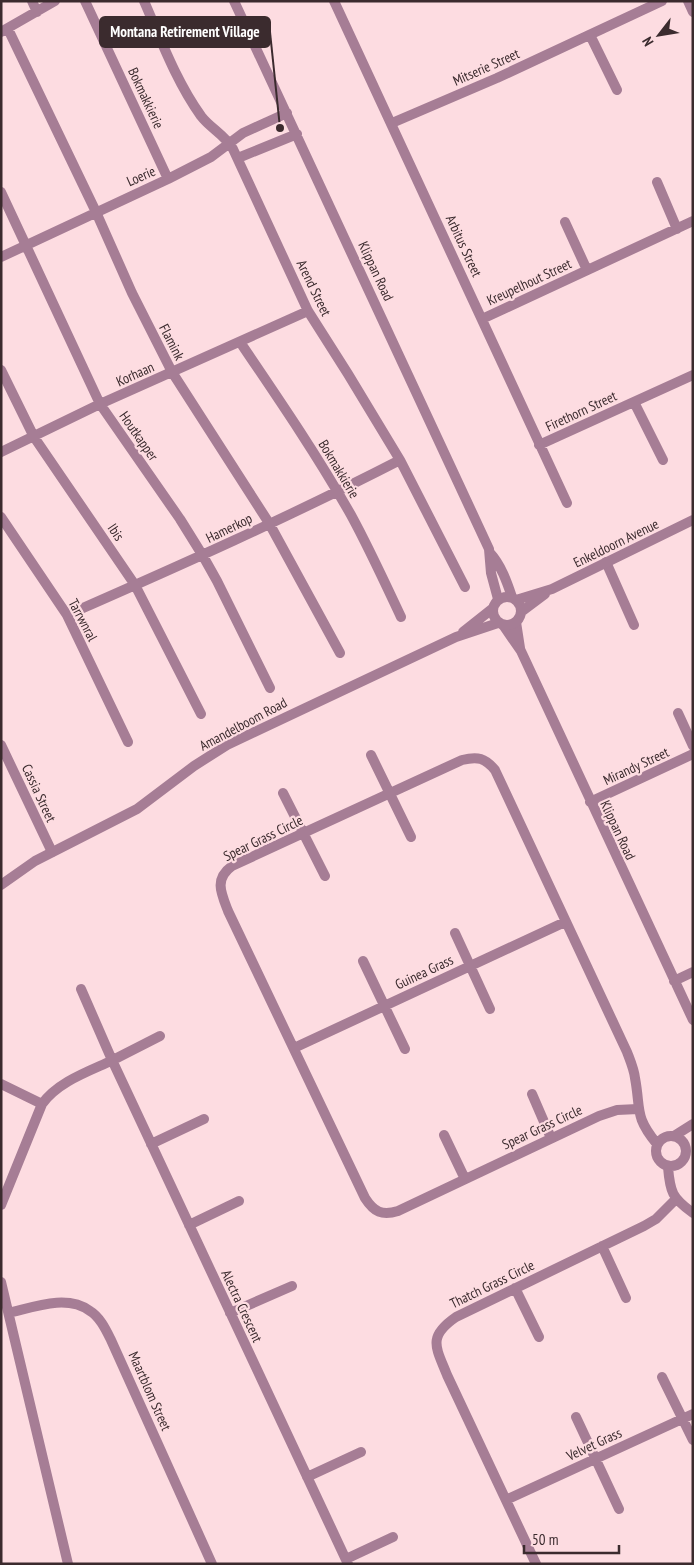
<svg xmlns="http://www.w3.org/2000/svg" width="694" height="1565" viewBox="0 0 694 1565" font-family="'PT Sans Narrow',sans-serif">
<rect width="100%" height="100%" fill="#fddce1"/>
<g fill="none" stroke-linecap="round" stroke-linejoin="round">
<path stroke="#a67d95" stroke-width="10" d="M32 1 37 12
M85 1 168 179
M144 1C161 40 176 81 201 116 210 128 225 135 233 149L308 311 348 374 400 460 465 587
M234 1 489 549 491 573 498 599
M334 1 567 503
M688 1 693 12
M8 29 96 212 132 293 172 372 269 523 340 653
M1 32 55 1
M590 35 617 90
M392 123 497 78 662 1
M238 158 297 134
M657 182 677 229
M1 192 100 404 180 519 203 556 217 581 270 688
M565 222 587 270
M1 257 168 179 211 157 243 133 287 113
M482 319 693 221
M240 342C278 398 317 455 351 515 369 548 385 583 401 617
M1 370 34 437 135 585 201 714
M634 402 663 460
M539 445 693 375
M1 452 100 404 308 311
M1 517 67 615 128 742
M490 553C501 565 507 582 512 597
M606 562 634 625
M67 615C179 566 291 516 400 460
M516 622 520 648
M503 625 521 651 693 1020
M678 713 693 746
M1 745 52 852
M371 755 411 837
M283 793 325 876
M590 802 693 754
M455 933 490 1009
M363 961 405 1049
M674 981 693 972
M81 989 112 1060 348 1564
M294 1048 565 922
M1 1084 42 1104
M532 1094 551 1138
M638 1109 617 1110 599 1116 398 1211C382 1216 374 1212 365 1198L228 911C221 893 214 879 232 866L462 760C478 756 485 758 495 770L627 1052C630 1060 634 1069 635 1078 641 1110 634 1116 657 1144
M444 1135 465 1179
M656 1151a15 15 0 1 1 30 0a15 15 0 1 1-30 0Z
M674 1136 693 1124
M151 1144 204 1119
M668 1167C670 1192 672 1198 693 1213
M1 1205 42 1104C58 1082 87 1072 111 1061 127 1053 144 1044 160 1036
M189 1225 239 1201
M602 1246 626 1298
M1 1282 68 1564
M515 1288 539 1337
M9 1313C34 1307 67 1294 90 1311 100 1317 106 1330 111 1340L212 1564
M230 1313 292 1286
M662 1377 693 1440
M576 1417 619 1509
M307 1477 361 1452
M506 1500 693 1414
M346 1559 393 1537
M536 1564 447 1375C436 1347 427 1337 456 1317L644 1226 656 1219 676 1199"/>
<path stroke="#a67d95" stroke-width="10" d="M493 611a14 14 0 1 1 28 0a14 14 0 1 1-28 0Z
M516 600 552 589 693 520
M521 612 545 594
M463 632 492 609
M1 885 35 861 137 809 194 766 227 745 456 637 498 623"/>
</g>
<g text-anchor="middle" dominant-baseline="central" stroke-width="4.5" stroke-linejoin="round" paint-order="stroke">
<g font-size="14" fill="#3b2b2e" stroke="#fddce1">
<text transform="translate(486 67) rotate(-24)">Mitserie Street</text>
<text transform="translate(146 98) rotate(65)">Bokmakkierie</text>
<text transform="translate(141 176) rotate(-24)">Loerie</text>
<text transform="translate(464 246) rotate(65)">Arbitus Street</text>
<text transform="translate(376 271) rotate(65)">Klippan Road</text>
<text transform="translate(529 282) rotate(-25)">Kreupelhout Street</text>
<text transform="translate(314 288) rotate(64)">Arend Street</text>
<text transform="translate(172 342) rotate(63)">Flamink</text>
<text transform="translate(135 374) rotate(-24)">Korhaan</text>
<text transform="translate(581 411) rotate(-25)">Firethorn Street</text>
<text transform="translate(139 436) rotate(55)">Houtkapper</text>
<text transform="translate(339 469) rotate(59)">Bokmakkierie</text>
<text transform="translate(229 528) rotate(-26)">Hamerkop</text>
<text transform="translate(116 532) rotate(56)">Ibis</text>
<text transform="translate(616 543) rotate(-26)">Enkeldoorn Avenue</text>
<text transform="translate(83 620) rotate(62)">Tarrwnral</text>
<text transform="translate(243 724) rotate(-28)">Amandelboom Road</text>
<text transform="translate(636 766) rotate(-25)">Mirandy Street</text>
<text transform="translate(39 793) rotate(65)">Cassia Street</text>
<text transform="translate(618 830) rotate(65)">Klippan Road</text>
<text transform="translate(263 838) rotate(-26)">Spear Grass Circle</text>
<text transform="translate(424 972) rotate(-25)">Guinea Grass</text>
<text transform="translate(542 1127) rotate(-25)">Spear Grass Circle</text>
<text transform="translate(492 1284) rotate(-26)">Thatch Grass Circle</text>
<text transform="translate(242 1306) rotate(65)">Alectra Crescent</text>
<text transform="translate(150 1391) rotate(66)">Maartblom Street</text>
<text transform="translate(594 1444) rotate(-25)">Velvet Grass</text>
</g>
</g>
<path fill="none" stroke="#3b2b2e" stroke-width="2" d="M280 128L270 32"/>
<circle fill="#3b2b2e" stroke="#fddce1" stroke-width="2" cx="280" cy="128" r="5"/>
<rect fill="#3b2b2e" stroke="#3b2b2e" stroke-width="2" x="100" y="17" width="170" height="30" rx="5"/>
<g font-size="15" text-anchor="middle" font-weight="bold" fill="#fff">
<text x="185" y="37">Montana Retirement Village</text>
</g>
<rect width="694" height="1565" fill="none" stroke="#3b2b2e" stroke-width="5"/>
<g transform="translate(659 35) rotate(239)" stroke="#fddce1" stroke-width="4" paint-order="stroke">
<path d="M0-4L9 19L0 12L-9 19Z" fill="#3b2b2e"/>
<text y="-8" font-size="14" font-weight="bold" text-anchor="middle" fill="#3b2b2e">N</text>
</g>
<path d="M524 1545v8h95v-8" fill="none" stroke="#3b2b2e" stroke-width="2.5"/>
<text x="532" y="1545" font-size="15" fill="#3b2b2e" stroke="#fddce1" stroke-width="4" paint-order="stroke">50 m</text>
</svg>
